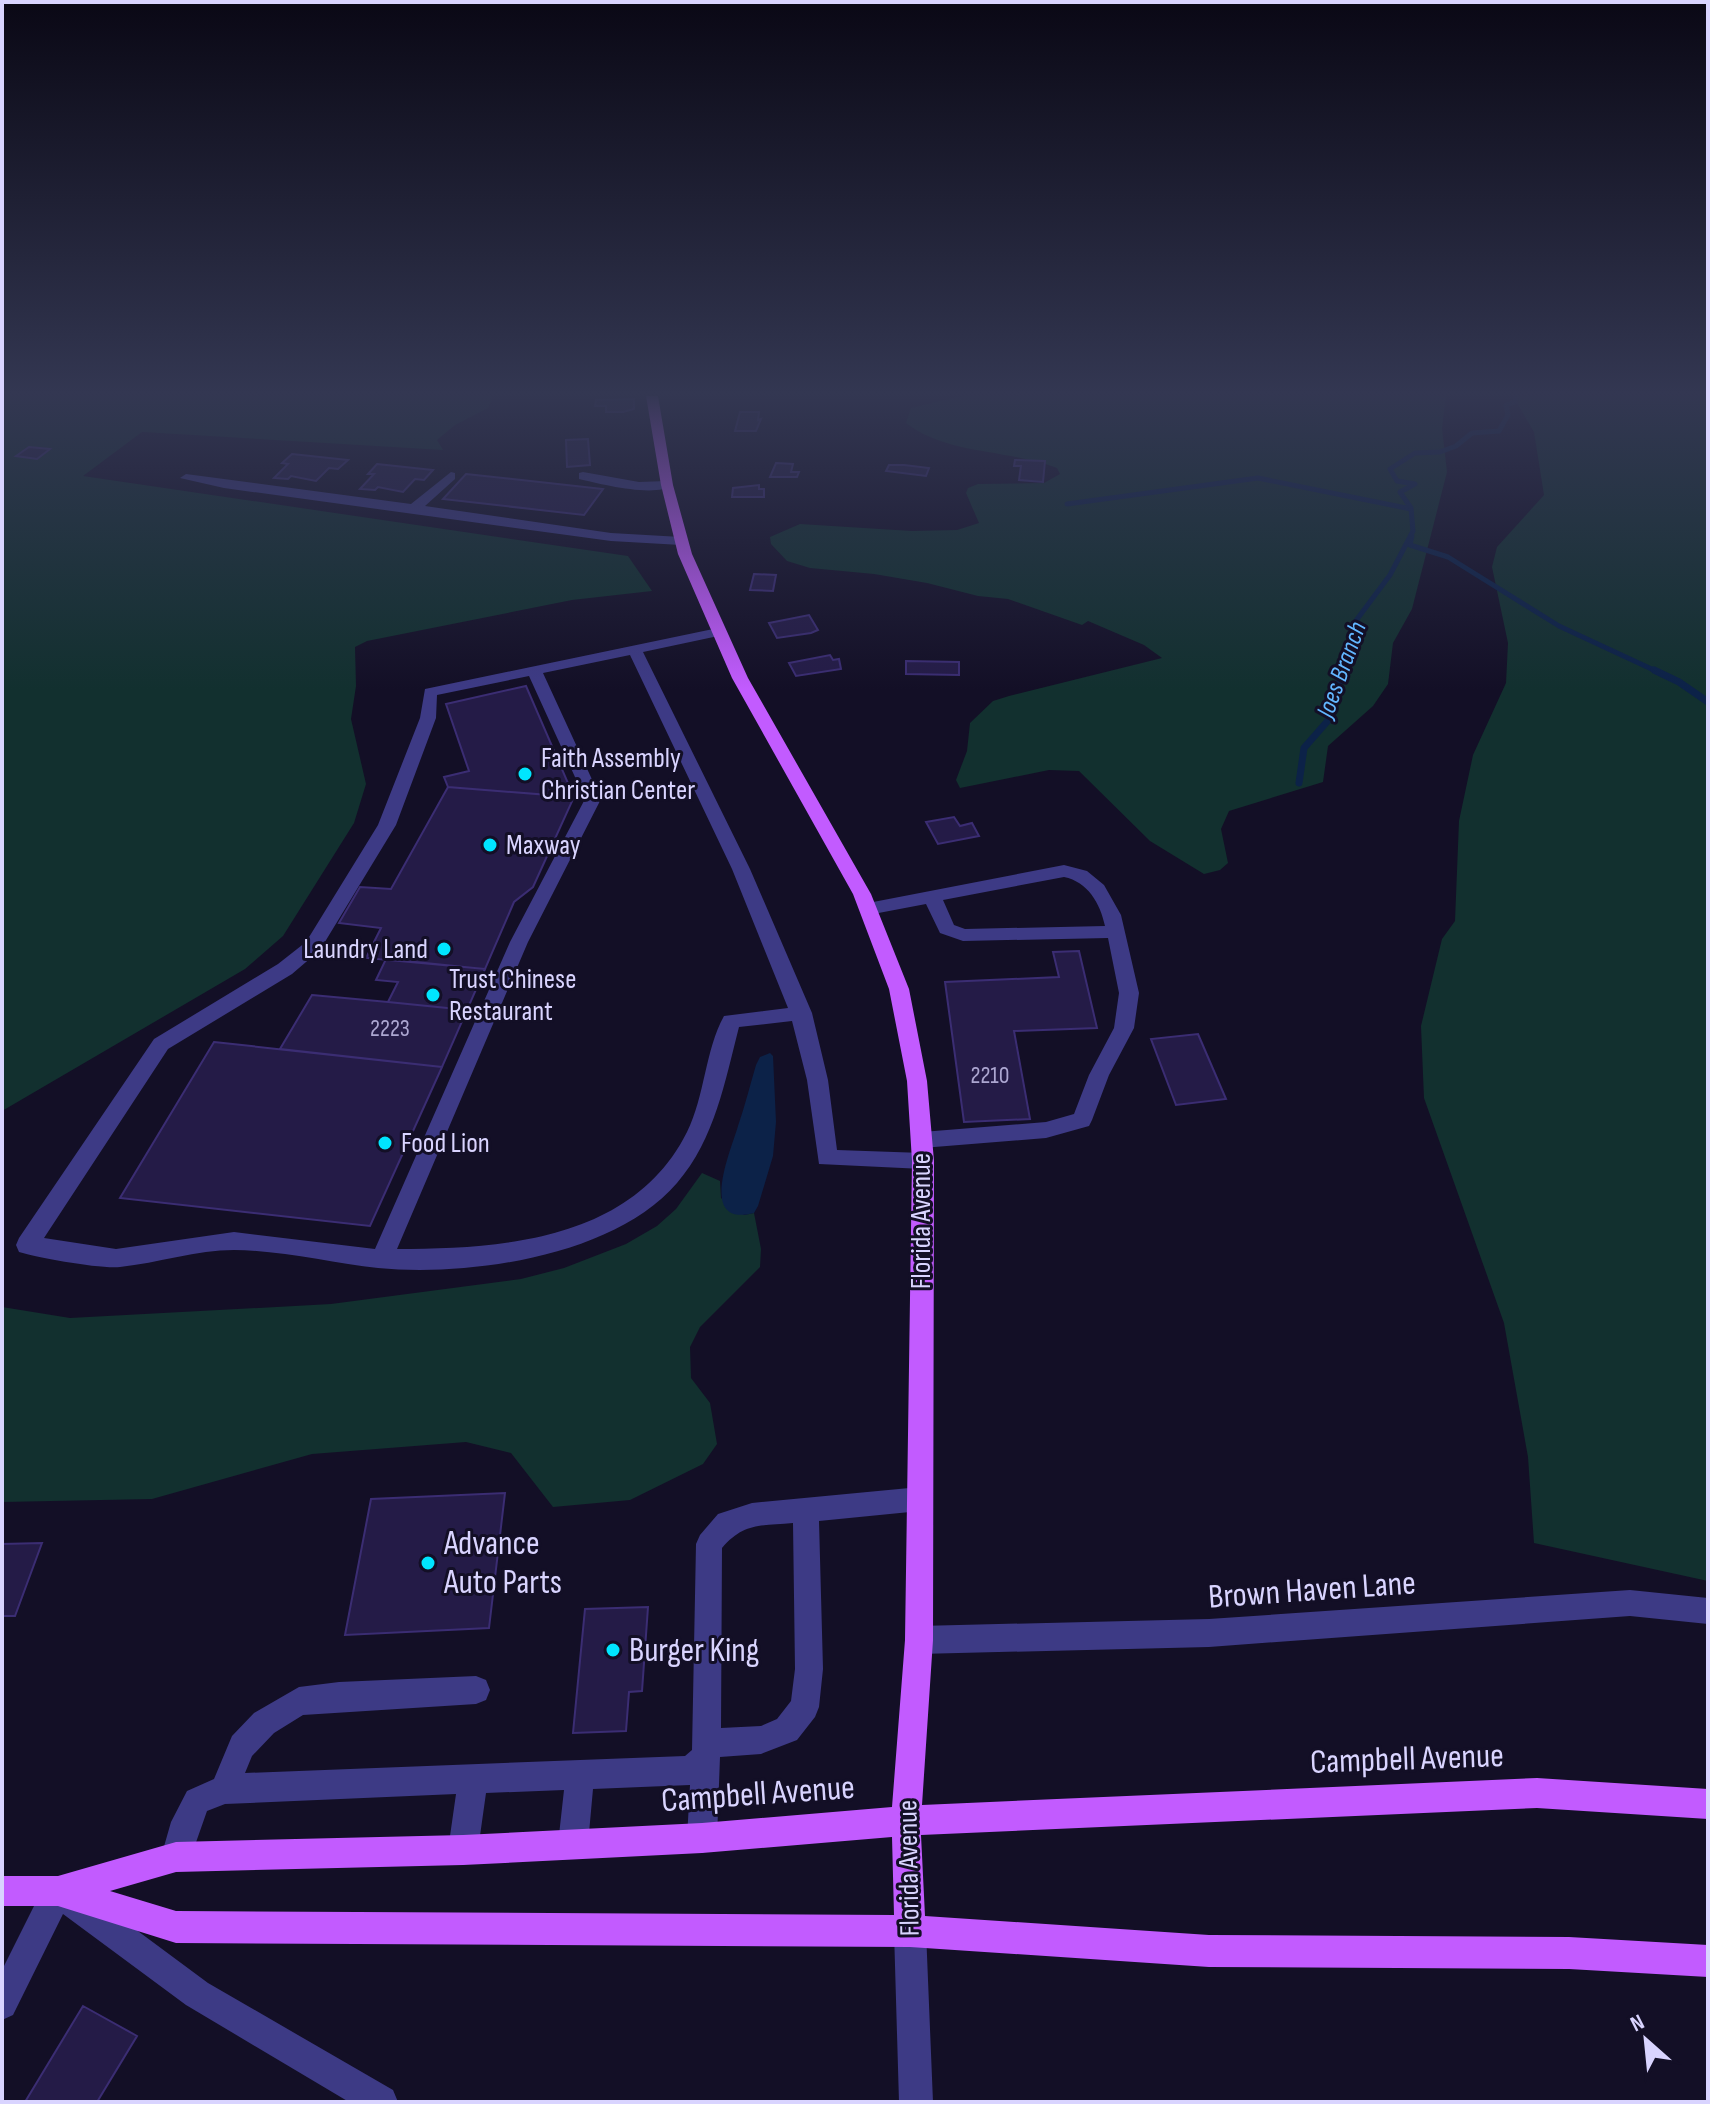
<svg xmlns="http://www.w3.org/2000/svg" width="1710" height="2104" viewBox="0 0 1710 2104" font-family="'Sofia Sans Condensed',sans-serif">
<rect width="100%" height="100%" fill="#130f26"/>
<path fill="#12302f" d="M2 396H493L488 408 455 425 437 440 443 450 142 432 83 476 628 556 652 591 572 600 367 641 355 647 356 686 351 719 366 784 354 823 283 936 245 969 2 1111Z
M961 396H1446L1442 428 1447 472 1412 609 1393 643 1388 684 1373 706 1328 746 1323 782 1229 811 1221 829 1228 863 1220 870 1204 874 1150 841 1079 771 1049 770 960 788 956 780 967 751 970 723 993 701 1009 696 1162 658 1144 645 1088 621 1082 625 1008 599 978 596 927 583 874 574 810 568 787 561 771 544 770 537 800 524 912 531 957 530 979 523 966 493 968 488 978 484 1044 483 1060 474 1057 468C1008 449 947 455 906 423L911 408Z
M1518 396H1708V1581L1534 1543 1528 1457 1504 1323 1424 1098 1421 1026 1442 939 1455 921 1459 821 1473 755 1506 683 1508 643 1492 567 1497 547 1544 495 1534 432 1517 403Z
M702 1173 720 1181 721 1198 744 1215 754 1213 761 1249 760 1267 700 1327 690 1347 691 1378 710 1403 717 1444 703 1464 630 1500 553 1507 511 1453 466 1442 312 1454 152 1499 2 1502V1307L70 1318 331 1304 521 1279 564 1268 626 1244 657 1226 676 1209Z"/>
<path fill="#0c2248" d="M770 1053 773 1056 776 1122 773 1156 758 1206 754 1213C696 1228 732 1148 738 1126 745 1106 750 1085 756 1065L760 1057Z"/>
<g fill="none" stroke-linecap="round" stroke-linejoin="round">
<path stroke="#0c2248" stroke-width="5" d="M1067 504 1258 478 1411 509
M1412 536 1410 545 1448 557 1559 626 1658 672
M1342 672 1352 626 1390 575 1413 531 1411 508 1400 492 1415 484 1397 481 1390 469 1415 453 1440 452 1456 446 1472 433 1499 431 1508 415 1506 405 1515 402 1516 396"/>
<path stroke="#0c2248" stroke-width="7" d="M1654 670 1679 682 1708 702
M1299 783 1304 748 1332 716 1342 670"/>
</g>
<path fill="#241b47" stroke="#3b2d73" stroke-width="2" d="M634 399V409L623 412H606V406H595L596 400Z
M740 412H759L758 420 761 419 756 431H735Z
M588 439 590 465 567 467 566 440Z
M29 447 50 449 37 459 16 456Z
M292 454 348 460 338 469 329 468 316 481 291 476 288 479 274 478 288 464 282 463Z
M1015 460 1045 461 1043 482 1019 480 1021 466H1014Z
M776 463 793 464 791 472H799L797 477H770Z
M377 464 433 470 424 480 415 479 403 492 378 487 375 490 360 489 374 474H368Z
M889 465H904L929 468 926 476 886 471Z
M466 474 603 489 584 515 443 499Z
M759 485V489H764V497H732L733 488Z
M754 574 776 575 773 591 750 590Z
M809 615 818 630 811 633 777 638 769 623Z
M830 655 833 660 839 659 841 669 796 676 789 663Z
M906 661 959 662V675L906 674Z
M526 686 574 797 448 787 444 777 469 771 446 704Z
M448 787 574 797 533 887 514 902 485 969 366 958 381 928 339 923 360 887 391 889Z
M954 817 960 826 972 823 979 836 938 844 926 822Z
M1079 951 1097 1028 1014 1031 1030 1119 964 1122 945 982 1059 977 1053 952Z
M386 959 485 969 467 1010 388 1002 398 982 376 980Z
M312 995 388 1002 467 1010 442 1067 280 1049Z
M1198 1034 1226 1099 1176 1105 1151 1039Z
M214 1042 442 1067 370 1226 120 1198Z
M505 1493 489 1628 345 1635 371 1499Z
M42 1543 15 1616H2V1544Z
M648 1607 642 1691 629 1692 626 1731 573 1733 585 1609Z
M83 2006 137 2036 97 2102H25Z"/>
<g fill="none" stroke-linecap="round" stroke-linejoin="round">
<path fill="#3d3a85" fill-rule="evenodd" d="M451 472 455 473V479L425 506 611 533 681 537 688 541 681 545 611 541 224 488 180 478 186 474 411 504Z
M583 472 639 482 667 481 673 485C655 498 601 484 579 479V473Z
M718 628 723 629V635L643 652 750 869 812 1013 828 1080 837 1150 923 1153 931 1155 934 1161 931 1167 923 1169 819 1164 807 1080 792 1021 739 1027C725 1081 715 1139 677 1183 615 1256 469 1277 378 1268 333 1263 279 1250 234 1250 197 1250 158 1263 120 1267 100 1269 39 1258 19 1252L16 1245 19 1238 154 1039 278 964 306 942 378 825 420 718 425 689ZM630 655 732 869 788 1008 724 1016C705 1050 705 1096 687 1132 633 1240 503 1249 397 1249L528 942 601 799 543 673ZM529 676 585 799 510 942 375 1249 234 1232 116 1249 44 1238 168 1049 292 974 320 950 396 825 436 718 437 695Z
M1064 865 1087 871 1104 885 1121 915 1139 993 1134 1028 1109 1075 1092 1120 1089 1126 1046 1138 922 1148 915 1146 911 1140 915 1134 922 1132 1046 1122 1074 1114 1089 1075 1114 1028 1119 993 1108 938 963 941 940 933 926 904 868 915 859 909 868 903ZM1064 877C1088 882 1100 903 1105 926L965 929 954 925 943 900Z
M920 1487 929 1490 933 1499 929 1508 920 1511 819 1521 823 1669 819 1707 815 1717 797 1740 761 1754 720 1757 717 1838 713 1849 702 1853 691 1849 687 1838 690 1785 593 1789 588 1844 584 1855 573 1859 562 1855 558 1844 564 1790 486 1793 478 1850 474 1861 463 1865 452 1861 448 1850 456 1794 225 1804 207 1811 187 1868 176 1872 165 1868 161 1857 171 1822 187 1791 214 1779 232 1736 254 1713 299 1687 339 1682 476 1676 486 1680 490 1690 486 1700 476 1704 303 1715 274 1733 252 1756 245 1773 685 1756 692 1750 696 1544 700 1535 718 1514 752 1503ZM793 1523 795 1669 791 1701 777 1719 761 1726 721 1728 722 1548C744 1522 761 1526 793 1523Z
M1630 1590 1708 1598V1624L1630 1616 1209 1647 919 1654 909 1650 905 1640 909 1630 919 1626 1209 1619Z
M58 1876 69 1880 208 1983 393 2090 398 2102H349L186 2005 63 1914 13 2015 2 2020V1970L47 1880Z
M910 1915 921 1920 926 1931 933 2102H899L894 1931 899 1920Z"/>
<path fill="#c25bff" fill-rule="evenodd" d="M646 396H658L673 485 692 554 748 678 871 894 909 989 927 1081 934 1161 933 1640 922 1805 1537 1778 1708 1789V1819L1537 1808 921 1835 925 1916 1209 1935 1569 1937 1708 1945V1977L1569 1969 1209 1967 910 1947 176 1943 58 1906H2V1876H58L176 1842 463 1835 702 1823 892 1807 905 1640 912 1161 907 1081 889 989 853 894 732 678 678 554 661 485ZM892 1837 894 1915 176 1911 110 1891 176 1872 463 1865 702 1853Z"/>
</g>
<linearGradient id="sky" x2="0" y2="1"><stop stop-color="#0a0815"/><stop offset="0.57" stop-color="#333752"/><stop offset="1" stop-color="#333752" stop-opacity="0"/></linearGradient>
<rect width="1710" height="690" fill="url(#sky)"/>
<g fill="#00e5ff" stroke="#130f26" stroke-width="3">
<circle cx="525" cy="774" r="8"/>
<circle cx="490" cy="845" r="8"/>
<circle cx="444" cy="949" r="8"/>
<circle cx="433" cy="995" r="8"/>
<circle cx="385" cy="1143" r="8"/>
<circle cx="428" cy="1563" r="8"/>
<circle cx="613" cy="1650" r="8"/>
</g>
<g text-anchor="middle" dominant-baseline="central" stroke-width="6" stroke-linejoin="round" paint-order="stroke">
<g font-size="24" fill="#aca6d1">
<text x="390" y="1028">2223</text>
<text x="990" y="1075">2210</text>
</g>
<g font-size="26" font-style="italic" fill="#62b6ff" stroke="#130f26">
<text transform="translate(1342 670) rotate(-70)">Joes Branch</text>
</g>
<g font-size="28" fill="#d9d4ff" stroke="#130f26" text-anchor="start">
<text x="541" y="758">Faith Assembly<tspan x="541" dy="32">Christian Center</tspan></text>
<text x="506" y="845">Maxway</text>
<text x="428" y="949" text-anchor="end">Laundry Land</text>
<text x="449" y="979">Trust Chinese<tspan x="449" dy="32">Restaurant</tspan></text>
<text x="401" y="1143">Food Lion</text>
</g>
<g font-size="28" fill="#d9d4ff" stroke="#130f26">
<text transform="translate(921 1221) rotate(-90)">Florida Avenue</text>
<text transform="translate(909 1868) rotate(-91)">Florida Avenue</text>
</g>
<g font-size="34" fill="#d9d4ff" stroke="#130f26" text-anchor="start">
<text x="444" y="1543">Advance<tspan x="444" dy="39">Auto Parts</tspan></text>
<text x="629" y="1650">Burger King</text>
</g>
<g font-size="34" fill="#d9d4ff" stroke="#130f26">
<text transform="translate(1312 1590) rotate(-4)">Brown Haven Lane</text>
<text transform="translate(1407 1759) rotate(-2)">Campbell Avenue</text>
<text transform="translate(758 1794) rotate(-4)">Campbell Avenue</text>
</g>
</g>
<rect width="1710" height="2104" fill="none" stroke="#d9d4ff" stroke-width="8"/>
<g transform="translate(1646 2040) rotate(333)" stroke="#130f26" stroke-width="6" paint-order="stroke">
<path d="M0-6L14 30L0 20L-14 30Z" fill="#d9d4ff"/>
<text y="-12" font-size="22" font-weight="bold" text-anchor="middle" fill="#d9d4ff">N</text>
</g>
</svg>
